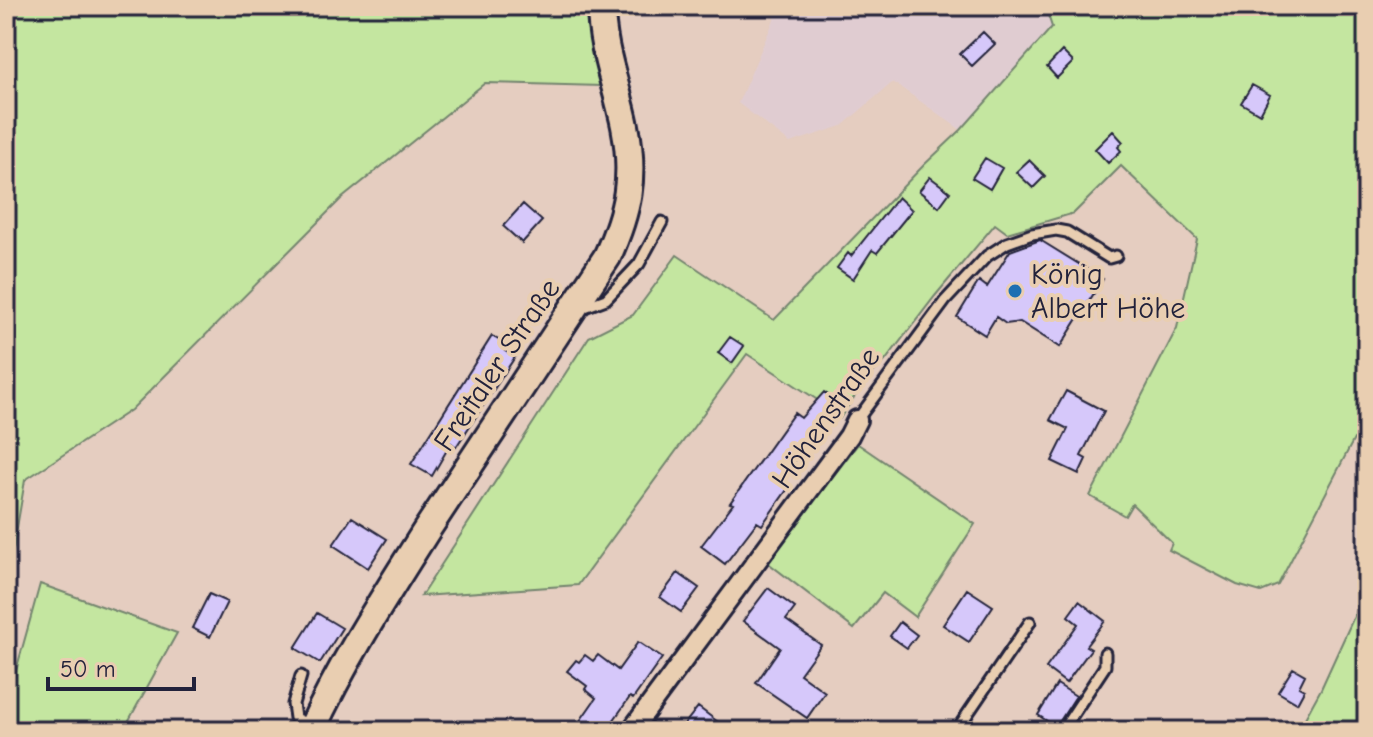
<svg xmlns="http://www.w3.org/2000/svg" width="1373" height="737" viewBox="0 0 1373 737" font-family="'Comic Neue',sans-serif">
<rect width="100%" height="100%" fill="#e5cdc0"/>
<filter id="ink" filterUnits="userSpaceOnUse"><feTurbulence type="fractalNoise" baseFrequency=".0125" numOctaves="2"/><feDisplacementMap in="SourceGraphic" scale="16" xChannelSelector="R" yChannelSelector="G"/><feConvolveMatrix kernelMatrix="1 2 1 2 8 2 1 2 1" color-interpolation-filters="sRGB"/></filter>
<g filter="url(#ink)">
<path fill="#e0ccd1" d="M780 6H1045L1052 27 961 130 893 82 842 126 790 143 738 103Z"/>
<path fill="#c4e6a0" stroke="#73846e" stroke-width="2" d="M6 6H588L602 86 485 83 341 199 131 410 25 480 6 593Z
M1045 6H1367V445L1354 439 1278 585 1261 592 1237 585 1169 550 1172 543 1132 504 1125 516 1090 496 1177 328 1197 239 1121 166 1074 213 1007 233 995 224 935 296 885 361 867 378 840 418 816 399 747 354 578 585 421 596 589 337 633 315 677 255 774 320 924 165 961 130 1052 27Z
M858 444 975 524 915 617 883 593 854 629 767 562Z
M40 584 177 633 123 731H6V707Z
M1367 588V731H1298L1321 689Z"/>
<path fill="#d6c8fa" stroke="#22223b" stroke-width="2" d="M983 32 995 44 972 66 960 54Z
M1062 51 1073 62 1057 78 1047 67Z
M1252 85 1270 95 1260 114 1241 103Z
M1113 131 1123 142 1118 147 1121 151 1108 163 1095 149Z
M985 158 1002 168 990 189 972 178Z
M1029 160 1045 176 1033 188 1016 172Z
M930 177 950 192 939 207 919 191Z
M898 197 912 210 877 253 872 250 853 279 837 268 848 253 851 256Z
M523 204 542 221 522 243 503 226Z
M1040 240 1103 279 1060 347 1020 322 1006 324 996 317 985 335 957 317 979 281 987 287 1010 251Z
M492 336 508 346 505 351 515 357 456 447 451 443 432 476 411 464Z
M730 337 744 346 732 363 718 353Z
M1066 391 1104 411 1081 456 1086 459 1079 474 1052 461 1068 429 1050 420Z
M824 392 837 402 780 481 789 487 762 525 757 522 725 564 701 546 733 504 730 503 794 413 801 418Z
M352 517 387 539 368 568 333 545Z
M678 573 699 588 681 612 660 597Z
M768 588 795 608 786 620 821 645 800 674 825 692 807 718 756 683 780 648 743 621Z
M967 589 993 606 969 642 943 625Z
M209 594 227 602 210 637 192 628Z
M1079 601 1105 621 1086 646 1091 649 1066 683 1046 668 1078 624 1068 616Z
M317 613 342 628 320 663 295 648Z
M900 622 917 635 907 648 890 636Z
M638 642 662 658 633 699 630 697 606 731H573L596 698 585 689 587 686 567 671 576 660 579 662 585 655 593 661 598 655 618 670Z
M1293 668 1305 675 1299 687 1304 690 1297 703 1278 692Z
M1057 684 1076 696 1056 727 1038 715Z
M698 707 730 731H679Z"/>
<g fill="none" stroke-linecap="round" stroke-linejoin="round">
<g stroke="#22223b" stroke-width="15">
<path id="service" d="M582 308 606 299 639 264 662 222
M857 420 945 301 987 256 1007 243 1032 234 1056 230 1067 232 1109 258 1116 256
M301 676 293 704 295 718 310 725
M956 731 1030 622
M1062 731 1105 666V653"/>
</g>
<g stroke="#22223b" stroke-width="24">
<path id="minor" d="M631 731 849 436 857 420"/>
</g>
<g stroke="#22223b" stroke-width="32">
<path id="secondary" d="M311 731C343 661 385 596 426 531 486 439 547 349 607 257 628 211 635 177 625 126 617 86 601 48 601 6"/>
</g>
<use href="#service" stroke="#e9ceb1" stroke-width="9"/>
<use href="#minor" stroke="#e9ceb1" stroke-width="18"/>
<use href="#secondary" stroke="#e9ceb1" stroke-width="26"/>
</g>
</g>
<circle fill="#1f6fb2" stroke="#e9ceb1" stroke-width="3" cx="1015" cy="291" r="8"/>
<g text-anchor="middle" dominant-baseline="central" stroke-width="8" stroke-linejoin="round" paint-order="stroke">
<g font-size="30" fill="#22223b" stroke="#e9ceb1" text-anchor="start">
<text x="1031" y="274">König<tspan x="1031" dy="34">Albert Höhe</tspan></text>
</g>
<g font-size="30" fill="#22223b" stroke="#e9ceb1">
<text transform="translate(497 365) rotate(-56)">Freitaler Straße</text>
<text transform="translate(826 418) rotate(-55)">Höhenstraße</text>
</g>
</g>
<rect width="1373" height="737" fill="none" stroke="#e9ceb1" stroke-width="32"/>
<rect x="16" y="16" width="1341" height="705" fill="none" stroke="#22223b" stroke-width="3" filter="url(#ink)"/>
<path d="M48 677v12h146v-12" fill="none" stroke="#22223b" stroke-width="4"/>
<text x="60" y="677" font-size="24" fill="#22223b" stroke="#e9ceb1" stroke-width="6" paint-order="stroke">50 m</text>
</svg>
